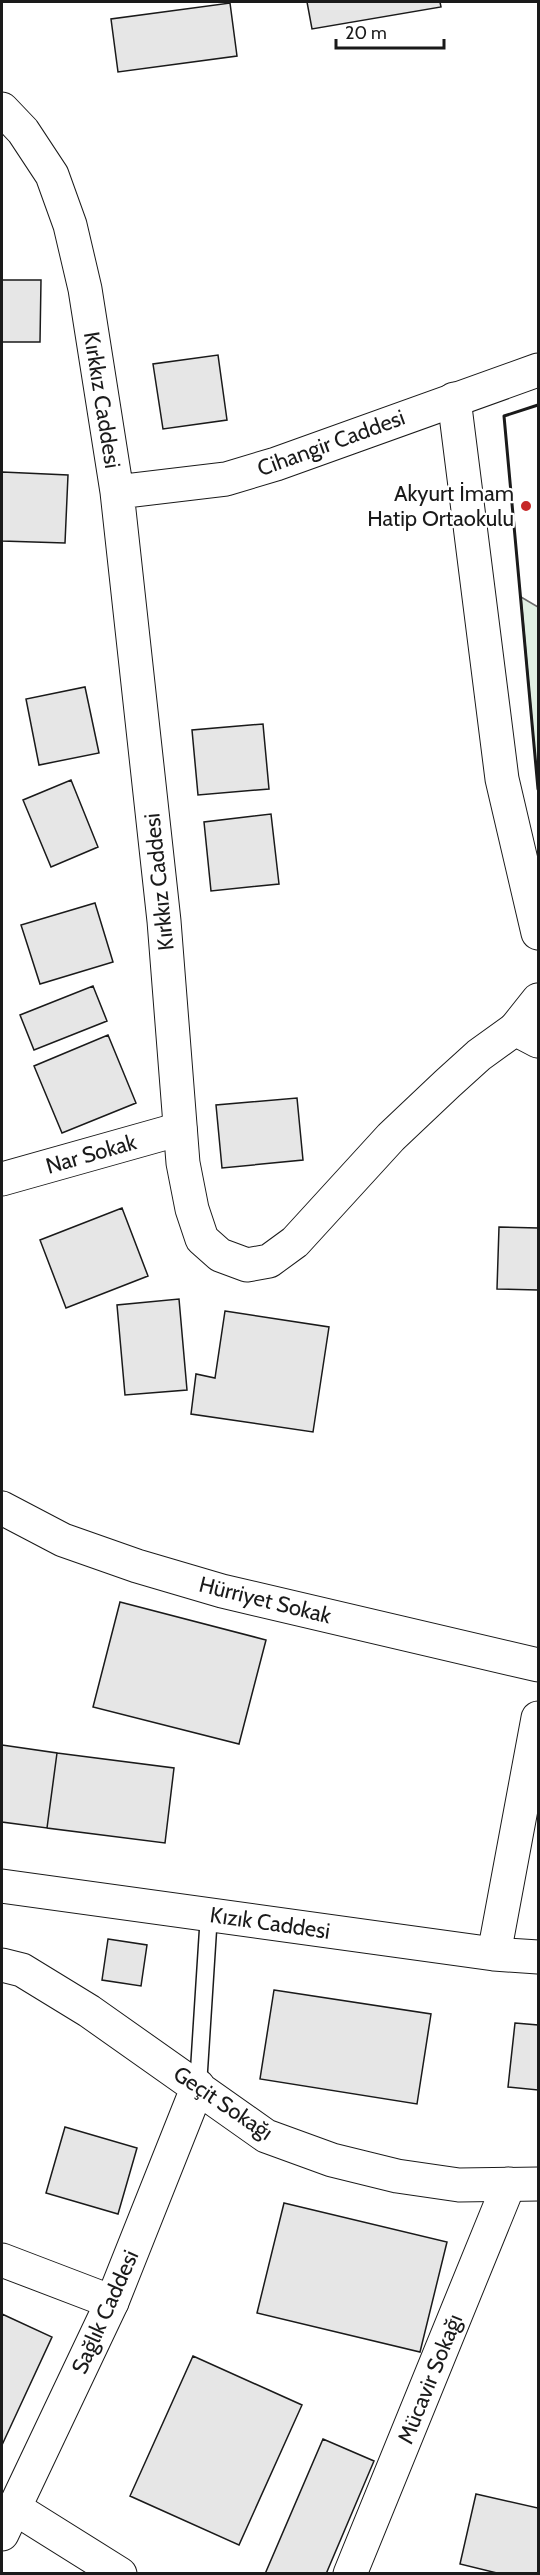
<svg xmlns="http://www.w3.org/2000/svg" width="540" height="2575" viewBox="0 0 540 2575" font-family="Cabin,sans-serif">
<rect width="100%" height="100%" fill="#fff"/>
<path fill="#e0efe3" stroke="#6a6a6a" stroke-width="1.5" d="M521 597 538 607V789Z"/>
<path fill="#e6e6e6" stroke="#1a1a1a" stroke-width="1.5" d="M307 2H440L441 7 312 29Z
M230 3 237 56 118 72 111 19Z
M2 280H41L40 342H2Z
M218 355 227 420 163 429 153 364Z
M2 472 68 475 65 543 2 541Z
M85 687 99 753 39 765 26 699Z
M263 724 269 789 198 795 192 730Z
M71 780 98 847 51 867 23 800Z
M271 814 279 884 211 891 204 822Z
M95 903 113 962 40 984 21 925Z
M93 986 107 1021 34 1050 20 1015Z
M108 1035 136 1103 62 1133 34 1066Z
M297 1098 303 1160 222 1168 216 1105Z
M122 1208 148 1276 66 1308 40 1240Z
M499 1227 538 1228V1290L497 1289Z
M179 1299 187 1390 125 1395 117 1305Z
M225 1311 329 1327 313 1432 191 1414 196 1374 215 1378Z
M120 1602 266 1640 239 1744 93 1707Z
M2 1745 57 1753 47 1828 2 1822Z
M57 1753 174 1768 165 1843 47 1828Z
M108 1939 147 1945 141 1986 102 1980Z
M274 1990 431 2014 417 2104 260 2079Z
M515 2023 538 2025V2090L508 2087Z
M65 2127 137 2148 118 2214 46 2193Z
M284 2203 447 2242 420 2352 257 2313Z
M2 2314 52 2337 2 2445Z
M193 2356 302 2405 239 2545 130 2496Z
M323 2439 374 2461 326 2574H265Z
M476 2494 538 2508V2574H501L460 2564Z"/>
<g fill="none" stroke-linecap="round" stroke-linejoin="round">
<g stroke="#1a1a1a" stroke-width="19">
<path id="lane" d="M198 2086 209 1914"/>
</g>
<g stroke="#1a1a1a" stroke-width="35">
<path id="street" d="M454 399 502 779 538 933
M515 1029 538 1000
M2 1179 180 1129
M2 1508 63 1540 137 1566 222 1591 538 1665
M2 2260 112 2302
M13 2507 120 2574
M350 2574 509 2184"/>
</g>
<g stroke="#1a1a1a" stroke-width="35">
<path id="secondary" d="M2 109 23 131 52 175 70 225 85 289 117 492 164 921 183 1163 192 1209 202 1239 220 1255 247 1265 269 1261 295 1242 391 1137 447 1084 479 1055 515 1029 538 1041
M117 492 226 479 276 464 538 370
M2 1886 407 1942 494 1954 538 1957
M494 1954 538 1718
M2 1965 22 1970 89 2011 266 2136 332 2160 397 2176 459 2185 538 2184
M2 2534 112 2302 198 2086"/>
</g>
<use href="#lane" stroke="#fff" stroke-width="16"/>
<use href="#street" stroke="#fff" stroke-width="33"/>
<use href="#secondary" stroke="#fff" stroke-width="33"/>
<path stroke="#1a1a1a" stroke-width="3" d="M538 405 504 416 538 789"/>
</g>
<circle fill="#c62828" stroke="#fff" stroke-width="2" cx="526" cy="506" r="6"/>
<g text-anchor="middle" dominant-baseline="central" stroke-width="4.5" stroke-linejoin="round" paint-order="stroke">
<g font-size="22" fill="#1a1a1a" stroke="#fff">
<text transform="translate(102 400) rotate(81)">Kırkkız Caddesi</text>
<text transform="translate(331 443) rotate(-20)">Cihangir Caddesi</text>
<text transform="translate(159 882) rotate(-96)">Kırkkız Caddesi</text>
<text transform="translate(91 1154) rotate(-16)">Nar Sokak</text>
<text transform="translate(265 1600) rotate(14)">Hürriyet Sokak</text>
<text transform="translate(270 1923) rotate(8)">Kızık Caddesi</text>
<text transform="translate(223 2103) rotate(34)">Geçit Sokağı</text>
<text transform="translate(105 2312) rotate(-66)">Sağlık Caddesi</text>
<text transform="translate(430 2379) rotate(-68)">Mücavir Sokağı</text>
</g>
<g font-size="22" fill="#1a1a1a" stroke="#fff" text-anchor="end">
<text x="514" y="493">Akyurt İmam<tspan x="514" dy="25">Hatip Ortaokulu</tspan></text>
</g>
</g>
<rect width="540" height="2575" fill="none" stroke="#1a1a1a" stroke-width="6"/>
<path d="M336 39v9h108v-9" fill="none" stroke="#1a1a1a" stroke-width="3"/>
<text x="345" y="39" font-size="18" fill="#1a1a1a" stroke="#ffffff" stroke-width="4.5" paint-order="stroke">20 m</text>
</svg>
